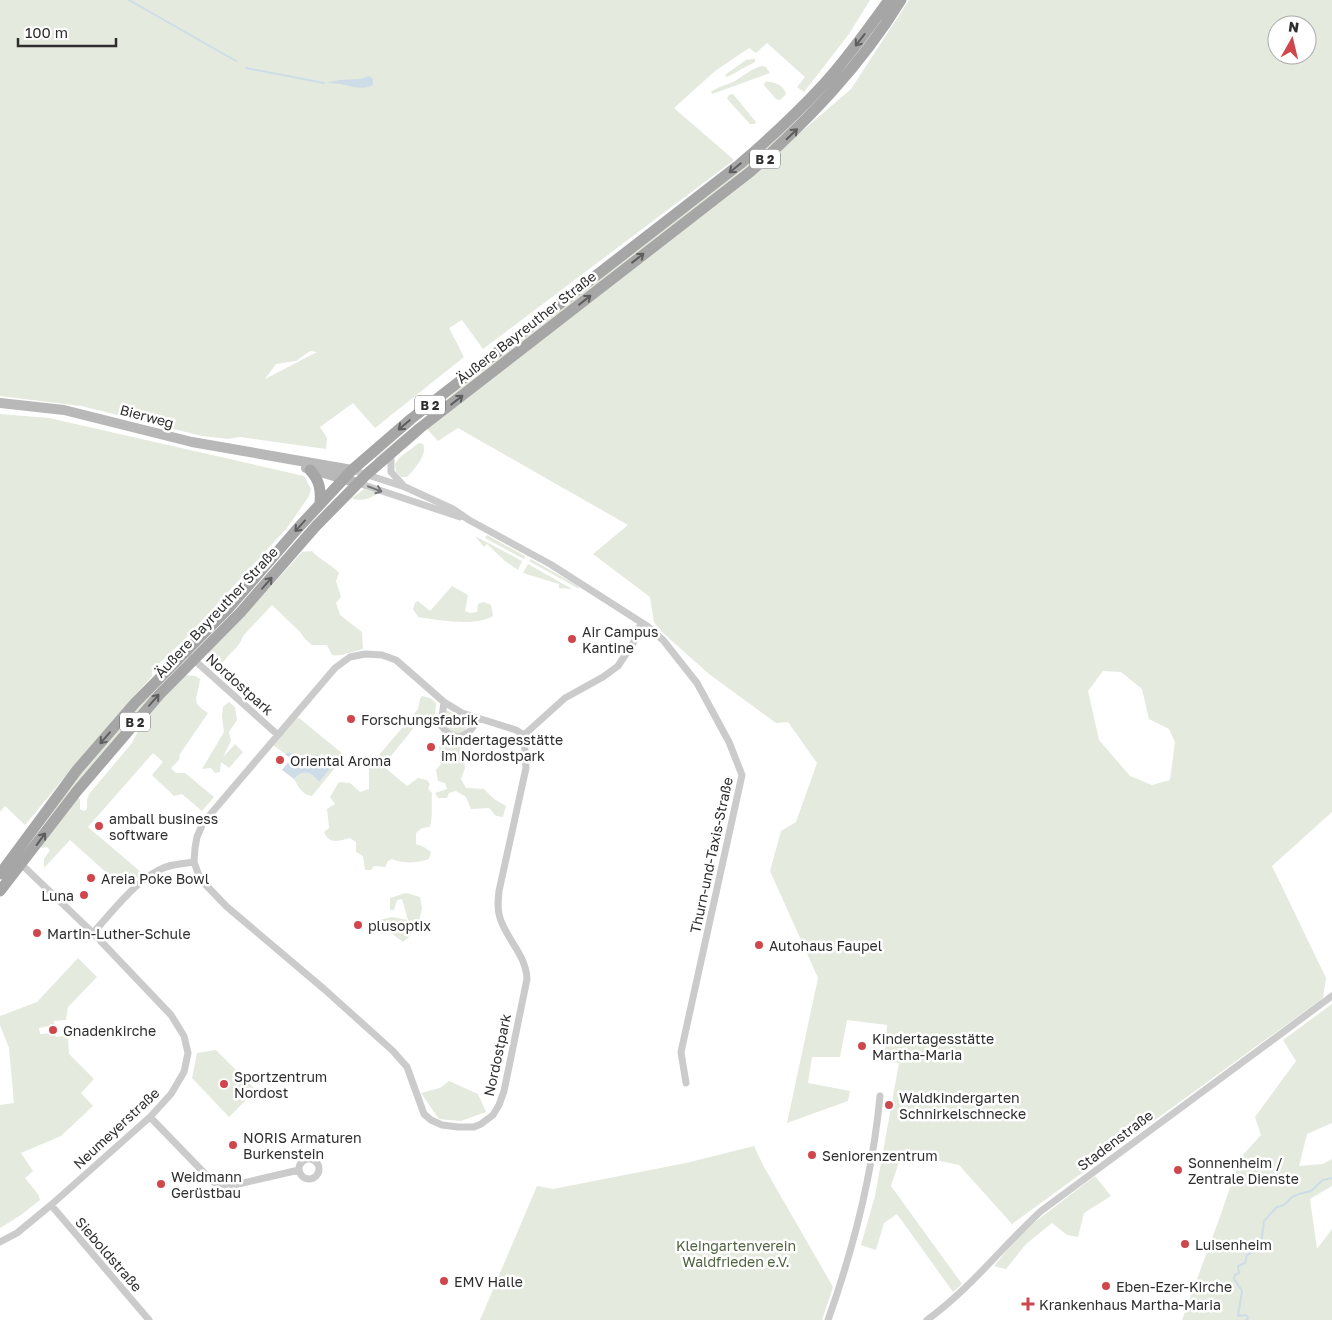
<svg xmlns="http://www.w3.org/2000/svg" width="1332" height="1320" viewBox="0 0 1332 1320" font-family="'Golos Text',sans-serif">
<rect width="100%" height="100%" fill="#fff"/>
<path fill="#e4eade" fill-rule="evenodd" d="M0 0H870L849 34 804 92 797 87 805 77 767 43 756 53 749 48 715 71 674 108 734 160 483 349 462 320 449 328 464 357 375 428 353 403 320 427 327 438 326 449 240 437 228 439 202 436 81 406 0 396ZM310 351 317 352 265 379 276 364 296 361Z
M892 0 868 42 815 104 753 163 376 460 375 458 492 362 753 158Z
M909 0H1332V812L1272 866 1326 978 1323 998 1012 1224 959 1165 902 1153 891 1186 962 1284 953 1292 897 1214 884 1223 876 1250 861 1245 875 1196 899 1063 877 1061 885 1053 887 1025 847 1020 840 1057H812L808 1083 850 1091 848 1101 787 1123 818 978 770 871 781 831 796 822 817 763 788 722 776 723 709 674 663 633 654 622 650 597 593 554 628 525 458 428 438 441 427 429 751 175 851 89ZM1277 25H1307V55H1277ZM1103 671 1121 672 1142 689 1149 719 1169 729 1175 742 1170 780 1152 785 1130 776 1099 740 1088 691Z
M753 59H755V62L727 77 725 75 746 60Z
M762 66 766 67 770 73 712 94 711 92C717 87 726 85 733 82 742 77 752 68 762 66Z
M765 82C773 81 784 85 786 94L780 100 776 99 764 85Z
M733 94 756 122 755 124H750L729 101 727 98 729 95Z
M0 414 49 418 304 476 311 489 309 496 287 528 185 639 152 670V676L78 761 25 825 5 806 0 812Z
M419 443 423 444C428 454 414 470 407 477H401L396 472 395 464 400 457Z
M364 489 377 493C372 499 359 502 352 498Z
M487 535 525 556 524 559 485 538Z
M475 536 522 561 518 570 505 561 487 544 484 547 483 546Z
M312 551C320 560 331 564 339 573L336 581 341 597 336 603 340 615 362 632 363 649C355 651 340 657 332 655L327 645H312L305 639 300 632 272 605 243 636C239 650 223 656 220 670L215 671 208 666 211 659 207 652 240 620 302 552Z
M531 559 578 586 579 589 529 561Z
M528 564 572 589 559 588V584L523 573Z
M452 586 468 595 465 611 470 613 477 612 478 604 484 602 491 605 493 616C475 627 438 620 418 617L413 609 415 603 418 601 430 611Z
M182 663 183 664 43 827 74 780 161 679Z
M184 675 195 676 200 679C198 699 189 701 208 713L180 754 179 760 171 768 176 773H185L214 797 202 811 182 794 174 796 152 775 163 762 153 753 88 827 142 873 131 885 123 878 118 883 70 840 44 868V859L50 850 47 847 41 848V843L78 797 80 800V809L84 811 87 809V800L89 794 132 743 143 721Z
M422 696 430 698 436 703 435 714 430 717 424 715 383 766 407 786 418 778 427 780 430 784 428 789 432 793C431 804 433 816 430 827L422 828 416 833V844L424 847 431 852 429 859C417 863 403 864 392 859L388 861 385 867 374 866 371 870H365L363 856 356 852V842L350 838C339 841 329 845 324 832L329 828 327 809 335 804 330 797 339 782 350 783 360 792 369 789V767L418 709 420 699Z
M229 702 235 707 237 720 229 732 231 741 223 757 235 744 243 752 229 768 221 762 220 772 215 773 211 768 202 769 224 732 222 717 223 707Z
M444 709 468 721 461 745 465 768 461 779 466 788 484 789 494 799 506 806 503 817 496 816 489 808 471 809 466 797 456 791 449 793 447 798H438L435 793 447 789 445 783 438 781 436 770 441 764 439 746 442 745 449 748 453 740C446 729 443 722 444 709Z
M295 718H299L343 754V758L312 796C302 795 298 786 294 779 303 768 311 772 319 782L333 764 322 754 308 759 300 760 290 752 285 754 273 745Z
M406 893 420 897 422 908 418 926 413 928H409L411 935 403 942 375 921 392 917 408 920 402 899 397 900 394 910H390V898Z
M78 958 97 977 68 1007 66 1020 54 1021V1025L39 1028 40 1034 55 1033 56 1037 68 1035 69 1054 94 1079 81 1093 93 1106 61 1136 21 1153 33 1171 25 1178 38 1194 40 1200 21 1215 0 1228V1105L14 1103 9 1048 0 1025V1016L37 1002Z
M1332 1004V1123L1307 1134 1299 1166 1323 1164 1332 1159V1186L1310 1199 1317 1249 1332 1229V1320H1182L1222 1211 1240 1158 1261 1135 1255 1117 1296 1061 1283 1040Z
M216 1050 256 1090 229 1117 192 1078 197 1053Z
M449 1081 478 1094 486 1112 461 1121 439 1119 421 1093 440 1088Z
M754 1146 764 1167 833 1287 822 1320H480L537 1186 553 1189 686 1163Z
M1095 1176 1111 1196 1084 1213 1078 1237 1067 1235 1052 1223 1026 1244 1006 1269 994 1266 1023 1231Z"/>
<path fill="#cddce7" d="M369 76 373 79V85C361 91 352 86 341 84 335 83 329 83 324 83L340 80 360 79Z
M290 752 300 760C307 759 314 754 321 755L318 758 325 765 329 761 333 765 319 782C311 772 303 768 294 779L282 770 291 759 285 754Z"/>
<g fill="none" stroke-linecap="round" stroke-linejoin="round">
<path stroke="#cddce7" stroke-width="2" d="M129 0 236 61
M246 68 324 83
M1246 1320 1248 1318 1246 1315 1238 1316 1242 1291 1234 1279 1235 1275 1239 1273 1238 1266 1245 1263 1247 1255 1251 1253 1257 1246 1262 1237 1264 1221 1277 1207 1284 1205 1292 1197 1299 1194 1311 1191 1323 1180 1332 1178"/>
<path stroke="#cbcbcb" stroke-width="7" d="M391 453V472L403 485
M352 470 405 487 453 509 469 520 550 564 647 626 663 640 697 683 729 742 742 775 681 1052 686 1083
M358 483 460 517
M365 654 382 655 396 660 444 702 462 713 516 730 524 735 526 768 499 891C498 900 497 909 500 918 507 940 526 955 527 979L504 1091 499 1105 493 1115 481 1124 474 1127H458L442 1125 431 1120 424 1114 407 1067 393 1051 324 989 226 906 203 882 198 873 194 862 195 848 197 837 203 823 335 668 350 657Z
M192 658 278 735
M444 702 441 725C454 745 469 737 478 719
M524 735 565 698 603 677 618 666 635 640 641 623
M93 933C111 913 133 884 157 871 168 864 182 864 194 862
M150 1117 213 1182 230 1186 299 1170
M299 1169a10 10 0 1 1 20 0a10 10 0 1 1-20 0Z
M51 1205 149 1320
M0 1242 17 1233 51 1205 150 1117 171 1094 184 1072 188 1053 184 1036 171 1015 93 933 19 862
M828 1320C853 1250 873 1170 880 1096
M927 1320C970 1289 1003 1246 1041 1211L1332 996"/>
<path stroke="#b8b8b8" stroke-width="10" d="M0 403 64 410 192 442 352 470
M306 468 358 483"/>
<path stroke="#a6a6a6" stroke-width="11" d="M310 470C320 481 321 490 320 504
M0 874 77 770 135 703 227 610 298 528 352 470 411 419 740 164C769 139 797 113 823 85 847 59 868 29 889 0
M0 891 77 791 160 694 240 613 316 526 367 474 420 428 750 172C808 120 860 67 901 0"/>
</g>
<defs><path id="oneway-shaft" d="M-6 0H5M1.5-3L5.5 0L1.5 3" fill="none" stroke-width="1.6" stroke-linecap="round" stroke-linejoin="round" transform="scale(1.25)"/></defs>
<g stroke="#5e5e5e">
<use href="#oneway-shaft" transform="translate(860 40) rotate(128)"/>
<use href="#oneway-shaft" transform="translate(792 134) rotate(-44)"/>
<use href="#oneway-shaft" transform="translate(735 168) rotate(141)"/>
<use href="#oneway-shaft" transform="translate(638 258) rotate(-38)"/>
<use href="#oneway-shaft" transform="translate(585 300) rotate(-38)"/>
<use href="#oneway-shaft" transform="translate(457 400) rotate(-38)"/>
<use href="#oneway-shaft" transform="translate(404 425) rotate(140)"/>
<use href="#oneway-shaft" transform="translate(300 526) rotate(132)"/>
<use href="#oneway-shaft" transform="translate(267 583) rotate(-49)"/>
<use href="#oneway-shaft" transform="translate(154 700) rotate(-49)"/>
<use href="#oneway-shaft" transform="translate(105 738) rotate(131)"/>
<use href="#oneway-shaft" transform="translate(41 839) rotate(-54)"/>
</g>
<use stroke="#757575" href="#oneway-shaft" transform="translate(375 489) rotate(21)"/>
<g fill="#cf474d" stroke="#fff" stroke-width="2">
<circle cx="572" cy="639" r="5"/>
<circle cx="351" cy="719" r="5"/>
<circle cx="431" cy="747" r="5"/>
<circle cx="280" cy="760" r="5"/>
<circle cx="99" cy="826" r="5"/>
<circle cx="91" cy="878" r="5"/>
<circle cx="84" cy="895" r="5"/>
<circle cx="358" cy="925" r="5"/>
<circle cx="37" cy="933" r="5"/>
<circle cx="759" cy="945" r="5"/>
<circle cx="53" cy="1030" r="5"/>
<circle cx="862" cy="1046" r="5"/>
<circle cx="224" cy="1084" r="5"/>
<circle cx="889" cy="1105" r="5"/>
<circle cx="233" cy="1145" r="5"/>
<circle cx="812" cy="1155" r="5"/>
<circle cx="1178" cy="1170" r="5"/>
<circle cx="161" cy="1184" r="5"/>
<circle cx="1185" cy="1244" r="5"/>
<circle cx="444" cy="1281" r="5"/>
<circle cx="1106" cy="1286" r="5"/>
<path d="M1025.5 1296.5h5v5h5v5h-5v5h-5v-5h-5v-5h5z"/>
</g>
<g text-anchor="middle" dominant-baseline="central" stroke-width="5" stroke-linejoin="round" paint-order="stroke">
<g fill="#fff" stroke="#6d6d6d" stroke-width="1">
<rect x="750" y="149.5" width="30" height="19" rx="4"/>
<rect x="415" y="395.5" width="30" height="19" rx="4"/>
<rect x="120" y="712.5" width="30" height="19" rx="4"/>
</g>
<g font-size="12" font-weight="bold" fill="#2e2e2e">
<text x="765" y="159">B 2</text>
<text x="430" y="405">B 2</text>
<text x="135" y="722">B 2</text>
</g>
<g font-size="14" fill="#2e2e2e" stroke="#fff">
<text transform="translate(526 327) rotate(-38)">Äußere Bayreuther Straße</text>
<text transform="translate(147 416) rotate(15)">Bierweg</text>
<text transform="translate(216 612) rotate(-47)">Äußere Bayreuther Straße</text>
<text transform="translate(240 684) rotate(42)">Nordostpark</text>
<text transform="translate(711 855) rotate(-78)">Thurn-und-Taxis-Straße</text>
<text transform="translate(497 1055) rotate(-78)">Nordostpark</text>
<text transform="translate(116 1128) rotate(-43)">Neumeyerstraße</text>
<text transform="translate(1115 1140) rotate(-37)">Stadenstraße</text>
<text transform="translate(109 1254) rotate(49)">Sieboldstraße</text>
</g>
<g font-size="14" fill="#2e2e2e" stroke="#fff" text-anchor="start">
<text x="582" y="631">Air Campus<tspan x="582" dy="16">Kantine</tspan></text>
<text x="361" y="719">Forschungsfabrik</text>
<text x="441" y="739">Kindertagesstätte<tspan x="441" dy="16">im Nordostpark</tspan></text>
<text x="290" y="760">Oriental Aroma</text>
<text x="109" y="818">amball business<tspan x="109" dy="16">software</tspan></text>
<text x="101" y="878">Areia Poke Bowl</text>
<text x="74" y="895" text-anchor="end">Luna</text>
<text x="368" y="925">plusoptix</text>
<text x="47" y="933">Martin-Luther-Schule</text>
<text x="769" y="945">Autohaus Faupel</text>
<text x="63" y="1030">Gnadenkirche</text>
<text x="872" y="1038">Kindertagesstätte<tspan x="872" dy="16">Martha-Maria</tspan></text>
<text x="234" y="1076">Sportzentrum<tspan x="234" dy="16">Nordost</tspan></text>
<text x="899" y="1097">Waldkindergarten<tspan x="899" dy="16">Schnirkelschnecke</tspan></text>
<text x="243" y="1137">NORIS Armaturen<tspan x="243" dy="16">Burkenstein</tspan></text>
<text x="822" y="1155">Seniorenzentrum</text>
<text x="1188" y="1162">Sonnenheim /<tspan x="1188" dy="16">Zentrale Dienste</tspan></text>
<text x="171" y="1176">Weidmann<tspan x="171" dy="16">Gerüstbau</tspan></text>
<text x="1195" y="1244">Luisenheim</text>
<text x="454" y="1281">EMV Halle</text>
<text x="1116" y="1286">Eben-Ezer-Kirche</text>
<text x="1039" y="1304">Krankenhaus Martha-Maria</text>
</g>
<g font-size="14" fill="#516441" stroke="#fff">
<text x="736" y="1245">Kleingartenverein<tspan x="736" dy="16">Waldfrieden e.V.</tspan></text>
</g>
</g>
<g transform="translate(1292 40) rotate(8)"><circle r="24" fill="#ffffff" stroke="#ababab"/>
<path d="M0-4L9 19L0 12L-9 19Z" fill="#cf474d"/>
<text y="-8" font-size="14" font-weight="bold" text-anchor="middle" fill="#2e2e2e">N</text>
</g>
<path d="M18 38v8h98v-8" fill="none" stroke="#2e2e2e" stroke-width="2.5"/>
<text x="25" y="38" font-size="15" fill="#2e2e2e" stroke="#ffffff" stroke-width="4" paint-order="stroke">100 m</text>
</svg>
